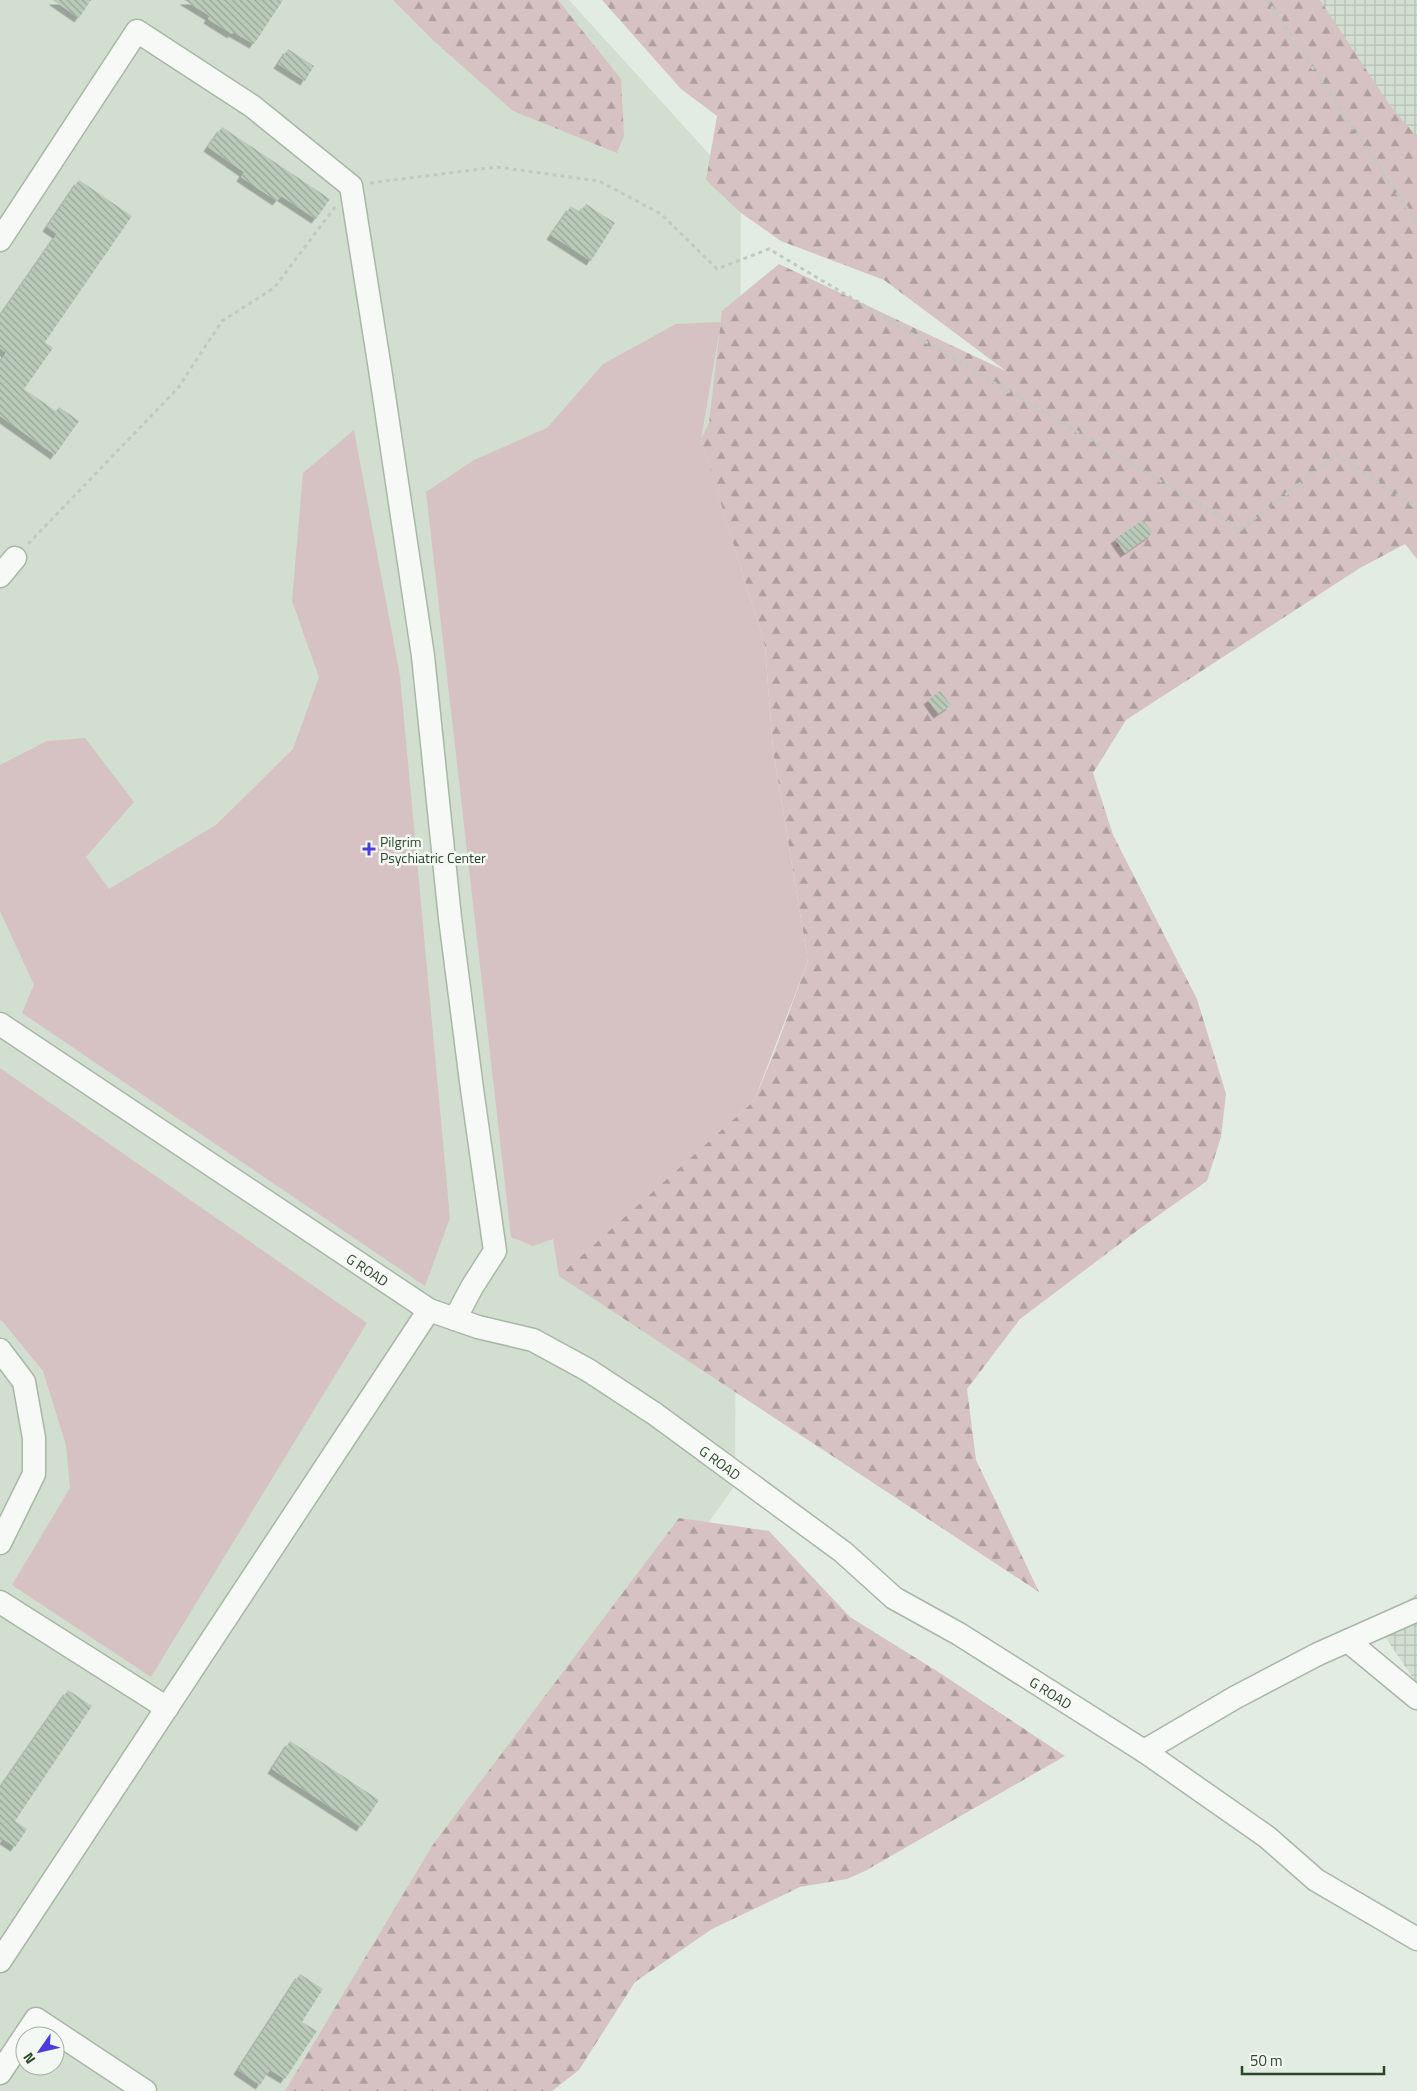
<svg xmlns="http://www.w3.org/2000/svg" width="1417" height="2091" viewBox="0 0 1417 2091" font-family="'Titillium Web',sans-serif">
<defs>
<pattern id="industrial-grid" width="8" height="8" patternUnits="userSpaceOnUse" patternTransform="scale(1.25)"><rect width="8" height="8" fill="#d1ded0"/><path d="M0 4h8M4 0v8" fill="none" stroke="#b4c0b3"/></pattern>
<pattern id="forest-firs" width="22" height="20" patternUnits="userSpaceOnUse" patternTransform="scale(1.25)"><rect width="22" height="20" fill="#d6c2c2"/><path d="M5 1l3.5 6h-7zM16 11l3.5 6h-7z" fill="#ae9f9e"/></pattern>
<pattern id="building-back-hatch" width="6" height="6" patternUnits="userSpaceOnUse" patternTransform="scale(1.25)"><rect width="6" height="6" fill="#bacab8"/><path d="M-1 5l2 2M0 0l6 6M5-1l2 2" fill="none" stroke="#97a696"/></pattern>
<filter id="shadow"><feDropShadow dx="-4.5" dy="4.5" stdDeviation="0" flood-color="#0004"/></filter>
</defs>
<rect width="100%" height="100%" fill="#e3ece2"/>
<path fill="#d1ded0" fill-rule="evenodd" d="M0 0H569L741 189 735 1485 309 2091H0ZM25 2036H55V2066H25Z"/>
<path fill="url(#industrial-grid)" d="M1283 0H1417V196Z
M1417 1594V1684L1375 1622Z"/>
<path fill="#d6c2c2" d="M721 322 701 439 765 646 773 750 808 961 754 1101 559 1276 553 1239 533 1246 511 1237 426 492 474 460 547 428 603 364 676 324Z
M354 430 400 676 450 1218 425 1286 22 1013 34 985 0 911V765L47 741 85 738 134 802 86 857 109 889 216 825 293 749 319 677 292 601 303 473Z
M0 1068 367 1323 151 1677 12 1585 70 1488 66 1445 43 1371 3 1322 0 1320Z"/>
<path fill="url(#forest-firs)" d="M393 0H558L621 79 624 136 617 153 513 111 435 42Z
M602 0H1320L1389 104 1417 137V559L1405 544 1360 568 1126 720 1093 773 1113 835 1197 999 1226 1094 1221 1137 1207 1181 1142 1227 1020 1319 967 1389 976 1460 1039 1592 559 1276 754 1101 774 1053 808 961 773 750 765 646 701 439 709 423 722 311 779 264 1006 371 884 280 781 241 741 213 706 180 717 116 681 89Z
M679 1518 769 1531 850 1617 940 1673 1065 1756 865 1871 847 1879 800 1887 712 1929 635 1982 579 2070 552 2091H285L432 1846Z"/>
<path fill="url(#building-back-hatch)" filter="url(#shadow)" d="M53 0H91L79 18Z
M184 0H283L254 44 233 32 232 34 208 19 210 16Z
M288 49 314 66 305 81 278 64Z
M222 127 330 199 316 219 281 196 277 201 241 177 244 172 208 147Z
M79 180 132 216 45 342 53 348 24 389 56 411 59 407 79 421 55 455 0 416V362L6 353 0 348V316L57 234 47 227Z
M586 204 615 223 591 261 551 235 571 206 580 212Z
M1143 520 1153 533 1125 553 1115 539Z
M940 691 951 705 938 714 928 700Z
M68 1690 92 1706 15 1821 27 1829 15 1847 3 1839 0 1843V1788Z
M290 1741 379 1800 361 1827 272 1769Z
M300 1974 323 1989 302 2022 317 2031 285 2079 270 2070 260 2085 238 2070Z"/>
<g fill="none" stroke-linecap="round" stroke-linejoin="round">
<g stroke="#a8b7a6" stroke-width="25">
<g id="minor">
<path d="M0 240 137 31 252 106 351 186 380 369 423 656 450 918 472 1089 495 1251 472 1287 455 1319"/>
<path d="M0 576 15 558"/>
<path id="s1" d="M0 1024 429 1310 478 1327 533 1340 588 1370 655 1414 843 1552 894 1598 959 1634 1147 1753 1267 1837 1316 1880 1417 1939"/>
<path d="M0 1350 24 1382 34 1438V1474L0 1543"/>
<path d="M0 1602 167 1708"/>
<path d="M1348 1641 1417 1698"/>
<path d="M1144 1751 1236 1697 1318 1654 1417 1610"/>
<path d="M0 1961 429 1310"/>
<path d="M0 2073 36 2019 145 2091"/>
</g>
</g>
<path stroke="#c1cac0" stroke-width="3" stroke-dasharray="4 4" stroke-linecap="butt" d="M1267 0 1417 223
M370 183 497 167 599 181 661 214 717 269 769 249 1241 529 1337 455 1417 508
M28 544 178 388 222 321 274 288 335 207"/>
<use href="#minor" stroke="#f6f9f5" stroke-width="22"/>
</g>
<path fill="#4d3cdc" stroke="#f3f9f2" stroke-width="2" d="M366.5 841.5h5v5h5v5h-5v5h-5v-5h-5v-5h5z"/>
<g text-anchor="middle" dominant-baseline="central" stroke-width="5" stroke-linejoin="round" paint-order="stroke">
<g font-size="14" fill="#2b4628" stroke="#f3f9f2" text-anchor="start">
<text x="380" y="841">Pilgrim<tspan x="380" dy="16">Psychiatric Center</tspan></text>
</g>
<g font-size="14" fill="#2b4628" stroke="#f3f9f2">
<text stroke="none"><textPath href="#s1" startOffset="442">G ROAD</textPath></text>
<text stroke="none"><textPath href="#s1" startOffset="848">G ROAD</textPath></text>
<text stroke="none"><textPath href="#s1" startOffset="1252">G ROAD</textPath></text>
</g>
</g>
<g transform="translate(40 2051) rotate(236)"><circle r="24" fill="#f3f9f2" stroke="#a3b1a1"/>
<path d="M0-4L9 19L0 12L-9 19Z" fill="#4d3cdc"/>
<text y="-8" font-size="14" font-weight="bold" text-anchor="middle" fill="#2b4628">N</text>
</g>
<path d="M1242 2066v8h142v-8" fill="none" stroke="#2b4628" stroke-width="2.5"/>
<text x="1250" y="2066" font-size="15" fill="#2b4628" stroke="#f3f9f2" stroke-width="4" paint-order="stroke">50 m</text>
</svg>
